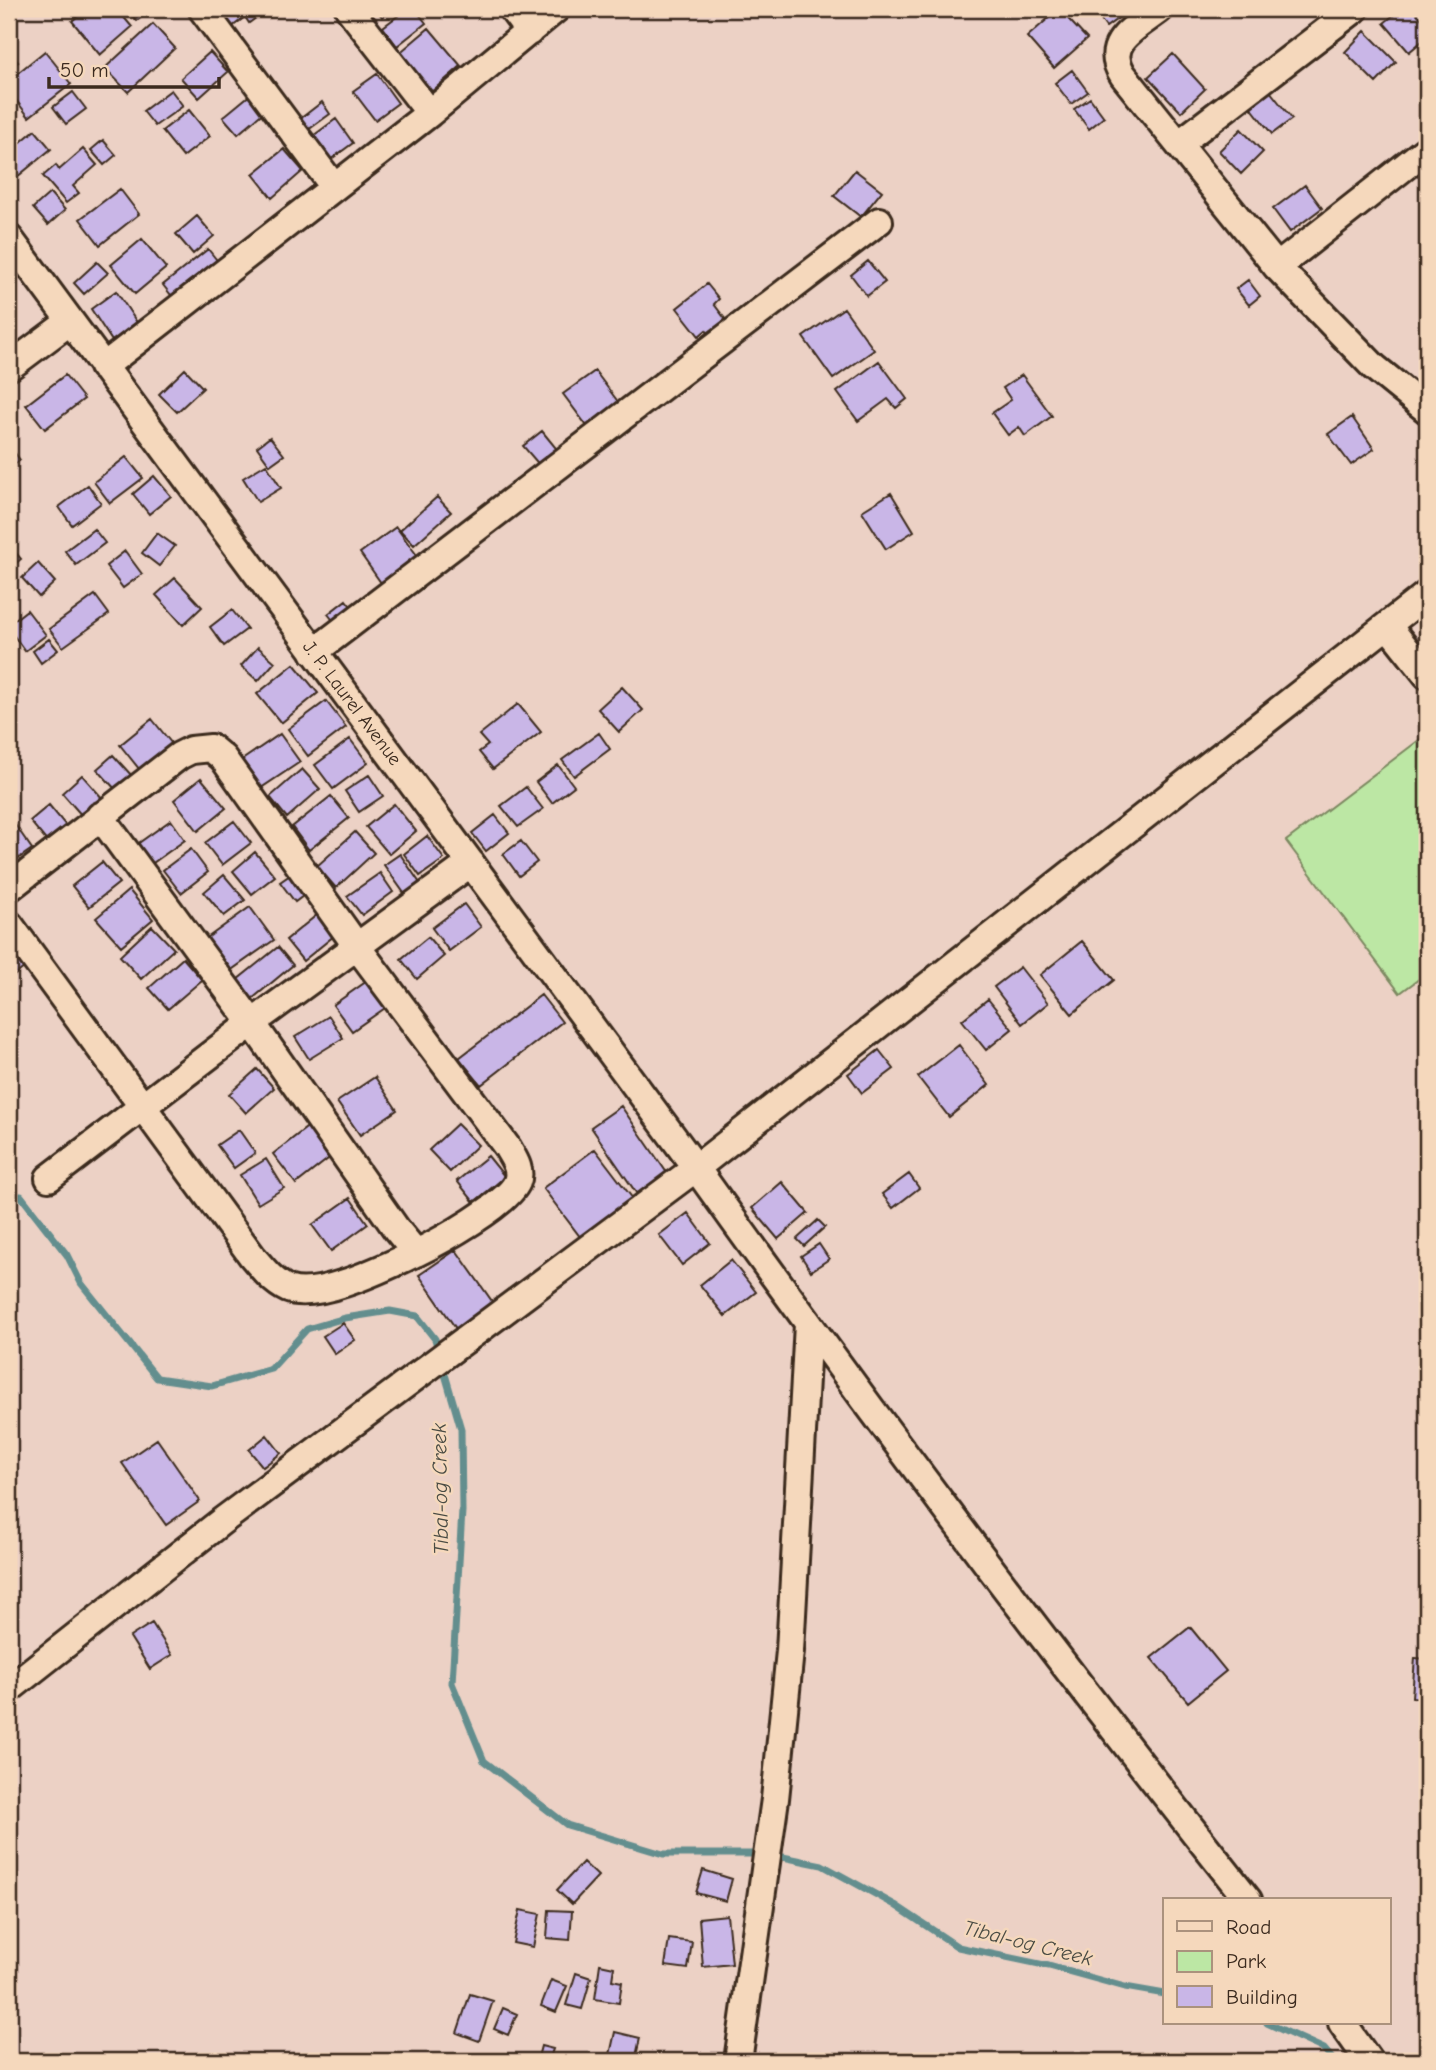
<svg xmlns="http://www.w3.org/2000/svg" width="1436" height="2070" viewBox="0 0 1436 2070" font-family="'Comic Neue',sans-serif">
<rect width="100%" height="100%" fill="#ecd1c5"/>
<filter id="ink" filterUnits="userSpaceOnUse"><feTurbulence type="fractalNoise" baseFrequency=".0143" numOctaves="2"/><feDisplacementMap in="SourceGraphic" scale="14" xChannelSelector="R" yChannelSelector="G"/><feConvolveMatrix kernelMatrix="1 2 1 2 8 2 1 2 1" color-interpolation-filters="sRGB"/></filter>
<g filter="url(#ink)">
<path fill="#bce7a4" stroke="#7c8861" stroke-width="2" d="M1427 734V973L1400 993 1286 841Z"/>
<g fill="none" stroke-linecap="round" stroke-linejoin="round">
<path stroke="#648e8e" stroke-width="7" d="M9 1196H21L67 1255 81 1283 157 1378 212 1386 271 1369 307 1329 345 1318 390 1311 417 1316 435 1339 439 1353
M442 1364 461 1429 462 1511 452 1683 484 1761 567 1825 663 1854H758
M778 1856 822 1865 895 1905 958 1947 1049 1966 1125 1987 1165 1994
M1267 2023 1324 2049 1334 2061"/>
</g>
<path fill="#c9b6e7" stroke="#3b2a1e" stroke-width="2" d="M86 9H117L132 27 100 55 72 21Z
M126 9H145L148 12 137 21Z
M219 9H268L249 23 245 17 232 27Z
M376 9H395L382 17Z
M407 9H415L426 23 397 46 383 27Z
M1059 9 1087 39 1054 68 1027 37Z
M1093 9H1131L1106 27Z
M1401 9H1413L1427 25V37L1409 52 1384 23Z
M153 24 175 48 128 92 105 68Z
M429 28 461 66 430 93 397 55Z
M1365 31 1396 62 1376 83 1345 52Z
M9 50 18 62 9 69Z
M45 51 71 84 29 117 9 91V80Z
M210 52 228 72 199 98 181 78Z
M1173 54 1205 89 1181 112 1148 77Z
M1072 70 1088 92 1071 104 1055 83Z
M377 74 398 103 375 120 353 91Z
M171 90 183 106 155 126 143 111Z
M1270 91 1292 119 1272 134 1250 106Z
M73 92 86 109 66 124 53 107Z
M251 94 265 111 238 134 223 117Z
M1090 98 1104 117 1089 129 1074 109Z
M322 102 330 114 308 130 300 119Z
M189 110 210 136 183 157 162 131Z
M9 114 18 127 9 134Z
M336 119 353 143 330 160 313 136Z
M1241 129 1263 152 1241 174 1219 151Z
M35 130 51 149 17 177 9 167V152Z
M103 140 116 155 104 165 91 150Z
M83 149 97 165 73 186 79 193 66 203 43 176 56 165 59 170Z
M284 149 303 171 272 198 253 174Z
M855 170 882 191 861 217 834 196Z
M1305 185 1322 208 1290 232 1273 209Z
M120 189 139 214 100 245 80 219Z
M50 193 65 210 48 225 33 208Z
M197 216 214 236 193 254 176 234Z
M142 239 166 268 135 294 111 265Z
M208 249 220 264 175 300 163 285Z
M868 261 885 282 867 296 851 275Z
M97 262 108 273 84 294 74 283Z
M1248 280 1260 296 1249 305 1236 289Z
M707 284 719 299 714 304 726 320 719 326 723 332 713 340 706 330 699 336 677 308Z
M116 291 138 324 112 341 91 309Z
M844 308 874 350 833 379 803 337Z
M879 361 907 399 896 408 888 399 858 421 837 392Z
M185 369 203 388 177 412 159 394Z
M595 371 625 411 593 434 563 394Z
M65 375 84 399 45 429 26 405Z
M1022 375 1052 416 1025 436 1019 427 1008 435 992 413 1011 400 1003 388Z
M1352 417 1374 449 1351 465 1328 434Z
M542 431 560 453 542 468 523 446Z
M270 437 284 455 270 465 257 447Z
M9 445 20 460 9 469Z
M126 457 143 478 110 503 94 482Z
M266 464 281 488 258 502 243 478Z
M154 476 171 496 149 514 133 494Z
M88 485 101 503 72 525 59 507Z
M891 493 914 531 886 549 862 511Z
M437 497 451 512 414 545 400 530Z
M396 527 422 562 386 590 360 553Z
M94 529 105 543 76 565 65 551Z
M157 533 175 546 159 566 142 553Z
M10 546 21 559 9 569V547Z
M125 551 142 574 123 588 106 566Z
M38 563 55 582 39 597 22 578Z
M175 578 202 607 183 625 156 595Z
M95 595 109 614 63 647 49 629Z
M346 600 358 615 340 629 328 614Z
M27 610 46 635 25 651 9 629V624Z
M232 610 247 629 224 646 210 627Z
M49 639 58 650 41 663 33 651Z
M258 647 275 662 258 681 241 666Z
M294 664 318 693 281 723 257 694Z
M622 687 643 710 619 732 598 709Z
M326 701 346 727 308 756 288 729Z
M518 704 541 732 493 769 479 752 488 745 479 735Z
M152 719 172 744 140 770 120 745Z
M599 733 610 749 574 776 562 760Z
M280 734 300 762 261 788 242 760Z
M350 739 368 763 333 789 315 765Z
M113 755 132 776 116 790 97 769Z
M558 765 574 786 552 803 536 782Z
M302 769 320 789 287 818 270 797Z
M82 775 103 799 83 817 62 793Z
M369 775 383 796 359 812 345 791Z
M201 778 226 808 198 831 174 800Z
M526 787 543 809 518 827 501 806Z
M331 796 349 818 309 850 292 827Z
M394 804 416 831 389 854 366 827Z
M49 805 67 827 48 843 30 821Z
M495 815 509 833 486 851 472 833Z
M171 820 185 840 150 865 136 845Z
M234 821 251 843 222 865 205 843Z
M16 826 32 849 9 865V831Z
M355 832 374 853 336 888 317 866Z
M427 836 444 859 420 876 404 854Z
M521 841 537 862 519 876 503 854Z
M191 849 208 872 181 893 163 870Z
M255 852 275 876 252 894 233 871Z
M400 854 424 889 409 900 384 865Z
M102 862 119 883 89 907 72 886Z
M293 873 307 893 295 902 280 882Z
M380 873 393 892 362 915 347 896Z
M224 875 245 900 224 916 204 892Z
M129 890 153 919 121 946 96 918Z
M464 904 481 927 449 951 432 928Z
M250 907 274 940 230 971 207 938Z
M318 914 335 935 303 961 286 940Z
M152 926 174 949 141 979 120 956Z
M9 935 31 962 9 980Z
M428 937 444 956 417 979 401 959Z
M1082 941 1114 980 1072 1014 1040 975Z
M278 947 293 965 252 999 237 980Z
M183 958 202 980 168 1009 149 988Z
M1020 967 1048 1003 1022 1024 994 987Z
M370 979 388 1006 352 1031 333 1005Z
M541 995 562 1022 481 1085 459 1058Z
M988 999 1012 1029 986 1050 962 1020Z
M329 1016 343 1038 309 1059 295 1037Z
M959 1045 989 1085 949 1117 918 1077Z
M879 1050 894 1069 862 1093 848 1074Z
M257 1069 274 1088 246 1113 229 1094Z
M375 1077 397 1110 360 1135 337 1102Z
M621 1106 667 1173 637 1194 591 1127Z
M457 1124 478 1145 450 1172 429 1150Z
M310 1125 333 1155 296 1184 273 1154Z
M239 1130 255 1153 234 1168 217 1145Z
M595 1149 633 1199 581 1238 543 1188Z
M488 1156 505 1177 474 1202 457 1181Z
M266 1159 284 1188 258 1204 240 1175Z
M909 1174 919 1188 893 1208 882 1194Z
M782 1182 808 1213 778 1239 752 1208Z
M350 1198 368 1224 331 1251 312 1225Z
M688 1213 710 1243 682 1265 659 1235Z
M818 1220 825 1227 804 1246 797 1239Z
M819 1244 829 1259 811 1271 801 1256Z
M456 1250 494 1304 457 1330 419 1275Z
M731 1260 756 1292 725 1316 700 1285Z
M343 1323 355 1340 335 1354 323 1336Z
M267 1435 281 1453 263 1467 249 1450Z
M157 1439 200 1501 166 1525 122 1463Z
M152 1623 172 1655 150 1669 130 1637Z
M1190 1627 1226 1671 1188 1702 1151 1658Z
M1415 1658 1427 1659V1699L1412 1697Z
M583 1862 598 1876 572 1904 557 1890Z
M703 1870 732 1879 726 1901 696 1893Z
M520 1910 540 1914 533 1947 513 1943Z
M549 1910 572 1911 570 1940 547 1938Z
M727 1915 732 1964 703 1967 699 1918Z
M669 1939 692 1942 688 1969 665 1966Z
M600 1964 614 1967 612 1980 622 1982 619 2003 595 1999Z
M576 1973 591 1978 582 2009 566 2005Z
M551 1980 567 1986 556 2012 541 2006Z
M470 1994 493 2001 479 2041 457 2033Z
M503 2008 517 2014 508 2035 494 2029Z
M615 2032 640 2038 635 2061 609 2059Z
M541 2046 553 2049 549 2061H537Z"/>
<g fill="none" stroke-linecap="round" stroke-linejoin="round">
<g stroke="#3b2a1e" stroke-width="32">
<path id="minor" d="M202 9 334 187
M349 9 430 113
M512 9 529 32
M1160 9C1136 28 1102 42 1123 75L1277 267 1374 367 1427 410
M1180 143 1355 9
M9 238 696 1168C874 1417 1058 1661 1248 1900
M1277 267 1427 149
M9 367 69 322
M103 367 430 113 556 9
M1388 626 1427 675
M314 652 879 221
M9 888 179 756 191 750 211 748 223 758 358 948 507 1147C513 1158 522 1169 517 1182 508 1204 439 1242 416 1253L397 1230 252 1023 100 816
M9 924 252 1256C262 1268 273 1282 288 1289 318 1301 387 1266 416 1253
M49 1178 252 1023 471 863
M9 1689 222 1521 696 1168 1427 594
M1342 2023 1369 2061
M738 2061 775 1799 790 1651 808 1324"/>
</g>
<use href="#minor" stroke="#f5d8bc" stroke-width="26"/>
</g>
</g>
<g text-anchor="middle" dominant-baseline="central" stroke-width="5" stroke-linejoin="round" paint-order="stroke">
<g font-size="19" fill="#3b2a1e" stroke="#f5d8bc">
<text transform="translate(352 703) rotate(53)">J. P. Laurel Avenue</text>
</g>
<g font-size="21" font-style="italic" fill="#494b43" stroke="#f5d8bc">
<text transform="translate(440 1489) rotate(-91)">Tibal-og Creek</text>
<text transform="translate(1028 1943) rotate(14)">Tibal-og Creek</text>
</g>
</g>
<rect width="1436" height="2070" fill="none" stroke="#f5d8bc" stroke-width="35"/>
<rect x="18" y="18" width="1401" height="2035" fill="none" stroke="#3b2a1e" stroke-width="2.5" filter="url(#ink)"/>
<rect x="1163" y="1898" width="228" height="126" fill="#f5d8bc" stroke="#ab927d" stroke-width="2"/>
<rect x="1177" y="1921" width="35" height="10" fill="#f5d8bc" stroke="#ab927d" stroke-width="2"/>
<text x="1226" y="1934" font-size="21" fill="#3b2a1e">Road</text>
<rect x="1177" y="1951" width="35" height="21" fill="#bce7a4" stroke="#ab927d" stroke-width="2"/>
<text x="1226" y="1968" font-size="21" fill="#3b2a1e">Park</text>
<rect x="1177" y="1986" width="35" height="21" fill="#c9b6e7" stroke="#ab927d" stroke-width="2"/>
<text x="1226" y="2004" font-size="21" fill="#3b2a1e">Building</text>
<path d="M49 77v10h170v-10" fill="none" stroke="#3b2a1e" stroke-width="3.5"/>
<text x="60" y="77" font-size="21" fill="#3b2a1e" stroke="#f5d8bc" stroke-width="5" paint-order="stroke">50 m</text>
</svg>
